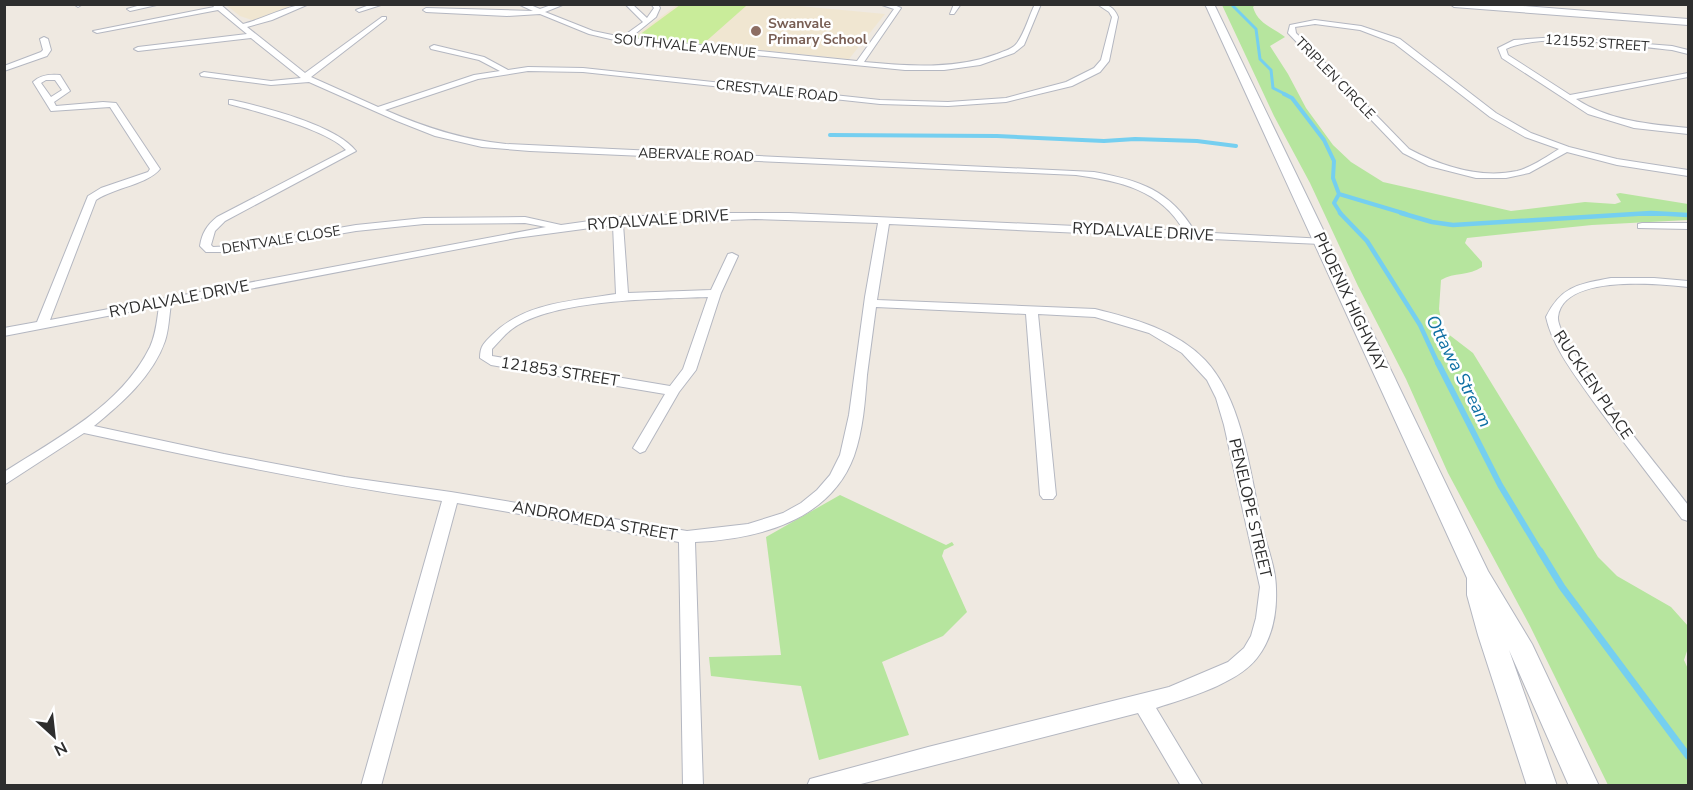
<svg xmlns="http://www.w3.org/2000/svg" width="1693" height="790" viewBox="0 0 1693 790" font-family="'Nunito Sans',sans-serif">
<rect width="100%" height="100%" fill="#efe9e1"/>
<path fill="#f0e6d1" d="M778 4 885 14 849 59 720 46V43L713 42 707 45 632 38 677 5Z
M226 5H298L255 21 240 16Z"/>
<path fill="#b6e59e" d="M1222 5H1255L1253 7C1258 24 1272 27 1285 37L1270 46 1288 74 1306 108 1333 145 1351 162 1383 182 1511 211 1585 202 1615 204 1621 202 1616 194 1620 193 1688 204V220L1592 225 1467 238 1465 243 1482 262V267C1469 276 1454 272 1441 280L1439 309 1443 330 1473 353 1598 557 1617 576 1671 607 1688 626V648L1684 660 1688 669V785H1608L1530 626 1448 473 1406 379 1358 286 1310 183 1274 116Z
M840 495 946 545 952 542 954 545 944 550 942 556 967 612 943 636 882 662 909 735 819 760 801 686 711 676 709 657 781 655 766 537Z"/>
<path fill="#c9ec9a" d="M680 5 746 6 703 44 635 38Z"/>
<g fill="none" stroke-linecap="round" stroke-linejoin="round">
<path stroke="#75cff0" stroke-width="3" d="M1231 4 1256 29 1260 59 1271 70 1273 88 1287 95"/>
<path stroke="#75cff0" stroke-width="4" d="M1284 94 1292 98 1324 140 1334 161 1333 178 1339 194 1334 203 1341 214
M830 135 997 136 1104 141 1135 139 1197 141 1236 146
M1339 194 1406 214
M1630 214H1674"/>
<path stroke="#75cff0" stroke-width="4.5" d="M1340 213 1367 241 1420 325 1438 364
M1401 213 1432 222 1453 225 1651 213 1688 215"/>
<path stroke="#75cff0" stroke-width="6" d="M1438 363 1500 485 1541 553"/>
<path stroke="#75cff0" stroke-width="7" d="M1540 551 1562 587 1688 756"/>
<g stroke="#b4b7c1" stroke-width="2">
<path id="street" d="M83 4 78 7 75 5V4Z
M144 4H161L130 11 127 9Z
M212 4H220L243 24C263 19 290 4 309 4L272 20 247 27 305 73 382 17H386V19L311 77 378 107 474 75 500 71 479 60 431 49 430 47 434 45 484 57 508 70 528 67 583 68 880 100 948 102 1006 98 1066 82 1094 68 1101 60 1112 17 1109 12 1097 4C1108 4 1114 7 1118 17L1109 61 1100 72 1072 86 1006 102 948 106 880 104 583 72 528 71 478 79 385 110C424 127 463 140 506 144L1094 172C1139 180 1170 190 1195 232L1325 239V243L1321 244 889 224 877 300 1095 309C1135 319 1176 330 1205 360 1243 400 1250 474 1262 527 1267 546 1276 569 1276 589 1277 613 1272 639 1257 658 1237 684 1186 698 1156 708L1203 786H1181L1138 713 853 786H807L810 779 928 747 1169 687 1228 662 1244 648 1251 636 1256 618 1260 587 1224 425 1216 398 1207 380 1182 353 1149 333 1095 317 1038 314 1056 495 1053 499H1043L1040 495 1026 314 876 307C873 329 870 352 867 375 865 402 863 430 854 456 830 521 758 539 695 542L703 786H683L679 542 457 503 381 786H361L442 501C322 484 203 459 84 433L4 485V472C57 438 121 406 150 347 156 334 157 320 159 306L4 336V328L37 322 88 196 101 188 148 172 150 169 110 107 51 111 33 82C40 75 50 74 60 75L70 91 54 102 56 106 103 102 116 103 160 169C148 184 114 188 96 200L50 320 546 227 525 223 424 224 356 231 234 252H206L200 246C202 233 207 225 217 217L346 150C328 130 256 111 229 104V100H232C264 107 336 125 356 151L225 221 215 231 211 245 213 247 234 246 356 225 424 218 525 217 561 225 618 217 720 213H789L1184 231C1161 190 1120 181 1076 175L530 151 482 147 435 136 397 121 309 82 271 85 201 76 200 74 204 72 271 81 301 78 251 38 138 51 134 49 138 47 247 34 218 10 97 33 93 31 214 7ZM46 80H55L62 90 51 97 41 83ZM755 219 878 223 865 297 849 415 840 455 830 475 817 490 801 503 783 513 748 524 687 531 451 492 345 477 224 454 94 426C122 403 153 376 165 341 169 329 169 316 171 304L516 238 613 225 616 294C573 301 525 302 492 335 484 343 480 346 480 358L491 365 665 394 633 448 640 453 645 451 679 392 696 370 721 293 738 256 732 253 728 254 711 290 628 293 623 224ZM708 297 683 369 670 386 492 356V349C499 342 505 334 512 329 553 299 657 299 708 297Z
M372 4H384L359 12 356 10Z
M518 4H528L540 9 554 4H565L545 12 593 31 622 37 643 22 625 4H632L647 18 654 8 651 4H658L660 8 656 17 630 38 857 61 894 9 879 4H892L901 8 864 62C909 66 954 70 997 54 1004 51 1013 49 1017 43 1025 32 1029 16 1035 4H1041L1024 45 1014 53 980 65 944 70H905L623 42 589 34 540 14 507 16 426 12 423 10 426 8 533 11Z
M954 4H961L954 14H950Z
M1315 20 1361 26 1400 39 1496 113 1531 133 1569 147 1617 159 1688 170V176L1617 165 1567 152 1529 173 1506 178H1476L1429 166 1403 153 1288 33 1290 25ZM1315 24 1360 30 1394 43 1490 117 1525 137 1559 149C1546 157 1532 167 1517 171 1480 179 1441 166 1409 149L1296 33 1295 27Z
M44 37 48 39 51 50 47 56 4 71V66L41 52 43 50 40 39Z
M1557 37 1672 46 1688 50V54L1672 50C1627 46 1546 31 1506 49L1508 55 1570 95 1688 73V77L1576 99C1610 121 1648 124 1688 128V134L1634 128 1588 114 1502 58 1498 48 1514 40Z
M1642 223H1688V229L1638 228V224Z
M1611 278H1654L1688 281V287C1660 284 1563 274 1558 317 1555 343 1667 477 1688 505V521L1682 519C1653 480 1622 441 1593 401 1575 375 1553 348 1546 317 1561 286 1579 284 1611 278Z"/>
</g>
<g stroke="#b4b7c1" stroke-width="2">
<path id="secondary" d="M1205 4H1214L1488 571 1532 644 1599 786H1569L1509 650 1557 786H1527L1478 635 1467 595V578Z
M1450 4H1498L1688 19V25L1454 7Z"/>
</g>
<use href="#street" fill="#fff" fill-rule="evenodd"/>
<use href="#secondary" fill="#fff" fill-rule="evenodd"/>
</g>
<circle fill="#8d6e63" stroke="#fff" stroke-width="2" cx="756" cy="31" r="6"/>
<g text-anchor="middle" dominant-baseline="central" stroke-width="5" stroke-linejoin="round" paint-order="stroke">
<g font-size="14" font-weight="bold" fill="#785e54" stroke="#fff" text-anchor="start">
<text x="768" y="23">Swanvale<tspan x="768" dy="16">Primary School</tspan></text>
</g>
<g font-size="14" fill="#2e2e2e" stroke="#fff">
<text transform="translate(1597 43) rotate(4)">121552 STREET</text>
<text transform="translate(685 46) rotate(6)">SOUTHVALE AVENUE</text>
<text transform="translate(1335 78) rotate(46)">TRIPLEN CIRCLE</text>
<text transform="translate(777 91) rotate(6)">CRESTVALE ROAD</text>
<text transform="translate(696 155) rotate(2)">ABERVALE ROAD</text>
<text transform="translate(281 240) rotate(-9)">DENTVALE CLOSE</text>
</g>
<g font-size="16" fill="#2e2e2e" stroke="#fff">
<text transform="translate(658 220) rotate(-4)">RYDALVALE DRIVE</text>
<text transform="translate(1143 232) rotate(3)">RYDALVALE DRIVE</text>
<text transform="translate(179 299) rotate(-11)">RYDALVALE DRIVE</text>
<text transform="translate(1350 302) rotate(65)">PHOENIX HIGHWAY</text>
<text transform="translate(560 372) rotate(9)">121853 STREET</text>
<text transform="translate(1593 385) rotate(56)">RUCKLEN PLACE</text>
<text transform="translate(1250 508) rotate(77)">PENELOPE STREET</text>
<text transform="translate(595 521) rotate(10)">ANDROMEDA STREET</text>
</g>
<g font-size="18" font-style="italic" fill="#0d6fa3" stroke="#fff">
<text transform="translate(1459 371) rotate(63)">Ottawa Stream</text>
</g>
</g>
<rect width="1693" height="790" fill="none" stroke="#2e2e2e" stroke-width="12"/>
<g transform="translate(54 736) rotate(153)" stroke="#ffffff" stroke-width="4.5" paint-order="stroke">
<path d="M0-4.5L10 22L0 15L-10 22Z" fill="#2e2e2e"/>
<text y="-9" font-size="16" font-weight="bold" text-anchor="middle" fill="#2e2e2e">N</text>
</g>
</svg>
